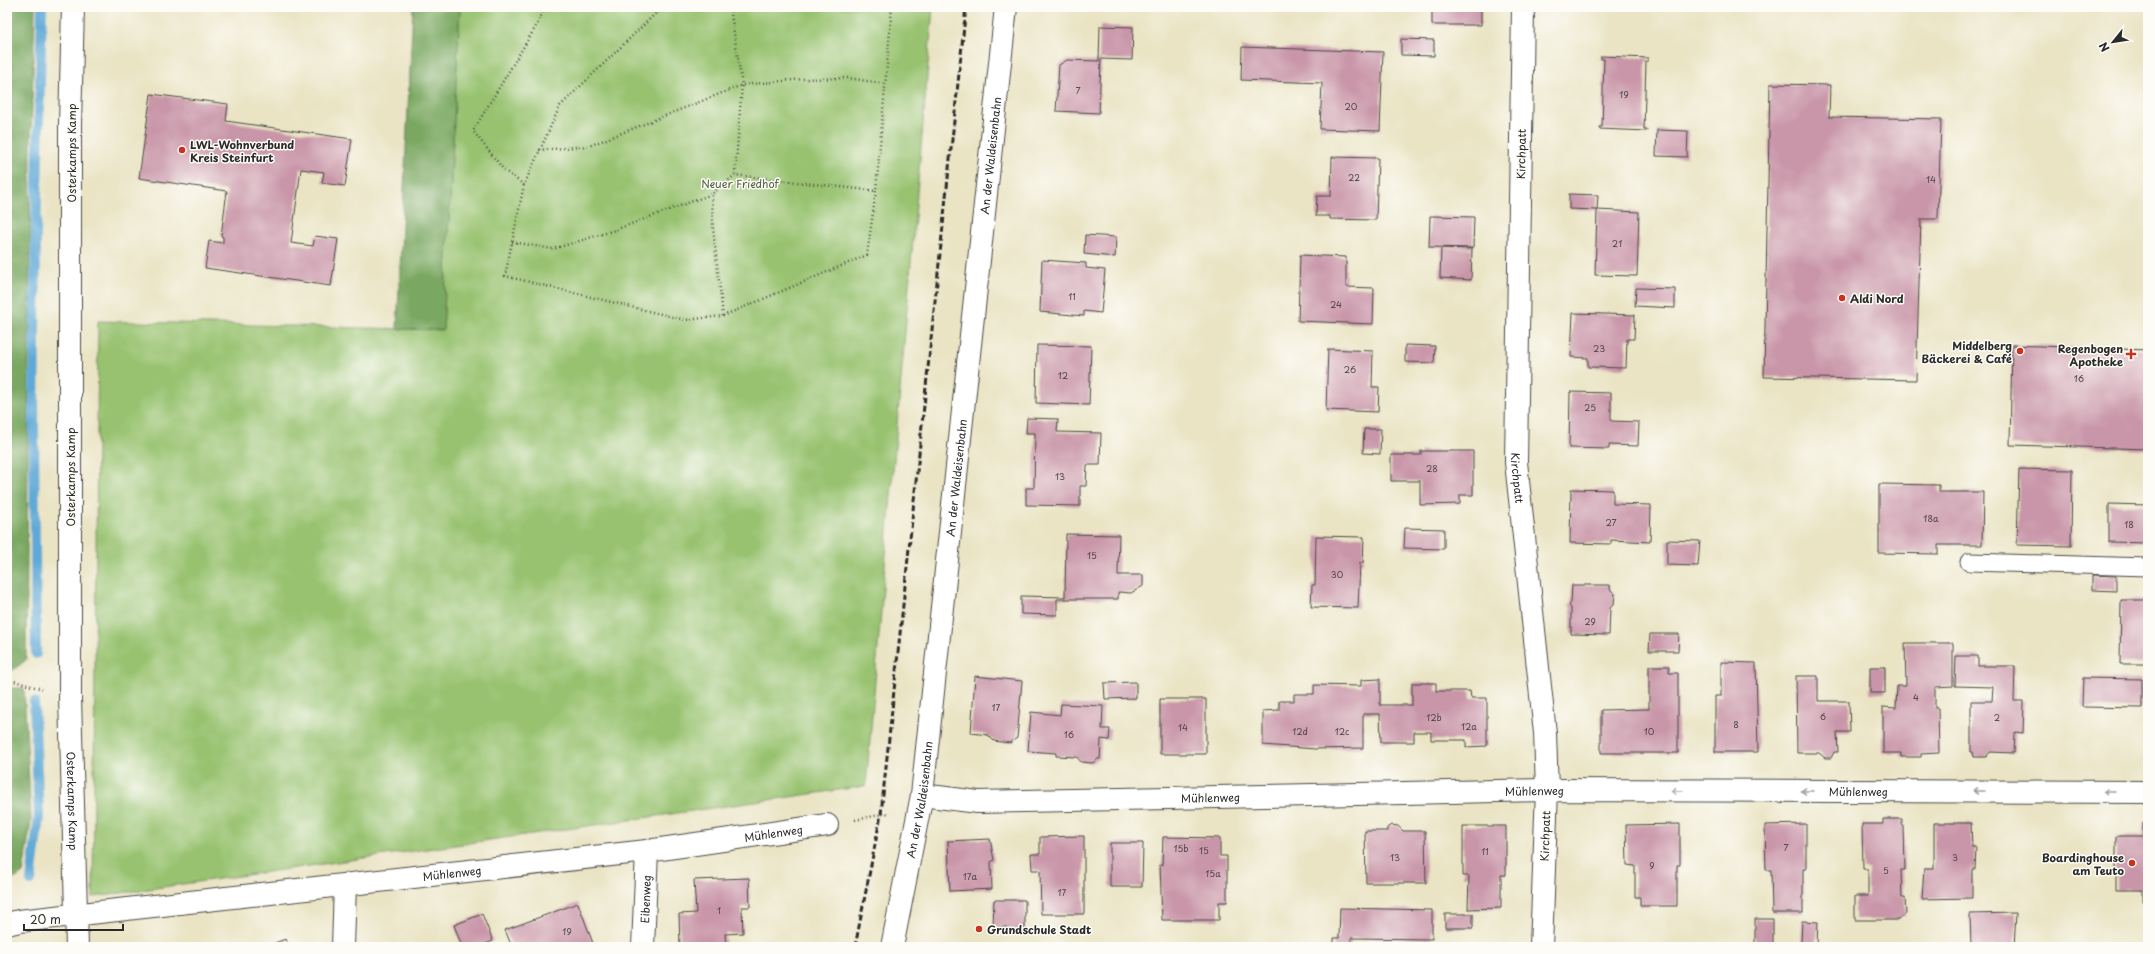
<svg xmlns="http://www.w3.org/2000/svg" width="2155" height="954" viewBox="0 0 2155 954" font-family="'Playpen Sans',sans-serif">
<rect width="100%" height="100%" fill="#fdfcf7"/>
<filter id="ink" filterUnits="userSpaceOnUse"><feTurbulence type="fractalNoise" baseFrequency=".025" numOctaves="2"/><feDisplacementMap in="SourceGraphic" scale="8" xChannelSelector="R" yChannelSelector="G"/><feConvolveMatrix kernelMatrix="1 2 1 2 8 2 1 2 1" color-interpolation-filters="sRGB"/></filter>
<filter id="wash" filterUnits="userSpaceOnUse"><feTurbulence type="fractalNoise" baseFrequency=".012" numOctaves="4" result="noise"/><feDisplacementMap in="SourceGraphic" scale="16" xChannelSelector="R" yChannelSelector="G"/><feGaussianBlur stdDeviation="0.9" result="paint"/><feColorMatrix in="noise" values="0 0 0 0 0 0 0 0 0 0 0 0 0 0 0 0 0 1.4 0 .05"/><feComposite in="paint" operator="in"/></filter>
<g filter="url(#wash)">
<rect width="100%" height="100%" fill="#eae4c5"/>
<path fill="#98c26f" stroke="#62764d" d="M460 7H933L866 786 93 897 98 321 443 330Z"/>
<path fill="#7aa862" stroke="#526a46" d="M7 7H35L31 140 26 660 9 673H7Z
M413 7H460L443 330 397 329Z
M7 688H24L31 821 23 873 16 878 7 882Z"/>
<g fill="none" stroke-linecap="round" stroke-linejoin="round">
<path stroke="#5fa9d7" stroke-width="10" d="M36 654 34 428 36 231 42 7
M31 881 39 816 34 702"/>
</g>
<g id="blocks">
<path fill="#c996a9" d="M1432 7H1481V25H1432Z
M1100 26 1133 27 1132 60 1101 59 1099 113 1056 111 1059 65 1067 60 1099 61Z
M1401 39 1434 40V56L1401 55Z
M1242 47 1383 52 1380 131 1320 129 1322 83 1241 80Z
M1601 56 1648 58V61H1646L1644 129H1647V131L1599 129V127H1602L1604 59H1601Z
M1770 84 1830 85 1829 117 1941 119 1938 219H1921L1916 380 1764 377Z
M151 94 228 104 226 121 352 139 345 186 322 183 324 172 301 169 291 243 313 246 315 236 338 239 331 286 205 268 209 241 223 243V237L221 236 227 191 139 178Z
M1657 130 1688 131 1687 157 1656 156Z
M1332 157 1378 158 1376 220 1330 219V216H1316L1317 196H1331Z
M1569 194 1598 195 1597 210 1569 209Z
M1597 210 1639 212 1637 276 1595 275Z
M1430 216 1474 217 1473 248 1429 247Z
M1085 235 1116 237 1115 257 1084 254Z
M1441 248 1472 249 1471 280 1440 278Z
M1300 255 1346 257V287L1374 288 1373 324 1298 321Z
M1042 260 1086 263V268L1105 270 1101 313 1084 311V316L1040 312Z
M1636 288 1675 289V308L1635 306Z
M1573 313 1635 315 1634 339H1627L1626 368 1588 367V358L1571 357Z
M1037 345 1091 346 1089 405 1036 403Z
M1405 345 1435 346 1434 363 1405 362Z
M2012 345 2148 350V449L2010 445Z
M1328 349 1373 351 1372 387H1379L1378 412 1326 410Z
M1570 392 1611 393V421L1639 422 1638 446 1609 445V449L1569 448Z
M1027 418 1058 419 1057 432 1101 433 1100 465H1087L1086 486H1080V506L1026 505V488H1034L1035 433H1026Z
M1364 429H1381L1380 454 1363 453Z
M1421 451H1473V495H1460V504L1420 505V481H1391V455H1421Z
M2019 469 2072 470 2071 546 2017 545Z
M1879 484 1939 485V492H1983L1982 545H1938V554L1879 553Z
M1571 489 1613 490V504L1651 505 1650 542 1611 540V544L1570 543Z
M2109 504 2148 505V543L2109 542Z
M1405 528 1444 529V549L1404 548Z
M1066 534 1119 535 1118 575H1143V586L1131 593 1118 592V599H1057V615L1021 614V596L1065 597Z
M1316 536 1364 537 1363 563H1360L1358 608 1311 607 1312 585H1315Z
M1667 540 1700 541 1698 566 1667 565Z
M2092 575 2116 576V591L2092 590Z
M1572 585H1610V589L1615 594 1614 604 1610 608 1609 635 1571 634V608L1569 605 1571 603Z
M2121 600H2148V664H2120Z
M1650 634H1679L1678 651H1649Z
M1905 643H1953V686L1935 687V708H1938L1939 753 1921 754V757H1901V753H1883V707L1896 708 1897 686H1906Z
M1956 656H1978V666H2015L2014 701H2024L2023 733 2015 732 2014 753 1990 752 1986 757H1974L1973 752H1971V701H1992L1993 687 1955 686Z
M1721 662 1756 663 1758 752H1715V696H1721Z
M1649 666H1669V673H1678V753H1601V710L1649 709Z
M1870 667H1885V693H1870Z
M975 676 1022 681 1017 738 1010 743 994 741 988 735 971 733Z
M1796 676H1818V701H1849L1850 732H1837L1838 752H1834L1831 758H1825L1819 753H1797Z
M2083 678 2142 679V708L2082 707Z
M1380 679V705H1412V683H1436V691H1470L1471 698H1487V746L1466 747V740H1431V732H1414V742H1381L1380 714H1363V748L1315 749 1263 745V711L1279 710V701H1294V694H1314V685L1361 686V680Z
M1136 682V698L1105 699 1104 683Z
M1160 699H1206V754H1160Z
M1061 704 1103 706 1102 729H1110L1109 740 1101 739 1100 759H1097L1093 763 1081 762 1077 757 1056 756V753L1028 751 1031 712 1060 715Z
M1883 819H1902V825H1904L1905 870H1901L1902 898H1905L1906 914 1896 920H1855V896H1868V869H1863L1862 824H1883Z
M1934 823H1971L1972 847H1976L1975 869H1972V898L1922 899 1924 868H1934Z
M2143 823H2148V903H2143V890H2116V836H2143Z
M1680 824V865H1677V906H1640V897H1635V866L1627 865 1626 825Z
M1806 824V869H1803V913H1772L1771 870H1766L1765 825Z
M1391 825 1398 826 1403 831H1425L1426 883H1366L1365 831H1387V828Z
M1463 826H1506V875H1501V908L1468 909 1469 876H1463Z
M1084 836V914H1041L1040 870H1032L1031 854H1040V837Z
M1163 837 1220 838V856H1227V902H1219V920H1162L1160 865H1162Z
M990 839 994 860 991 862 992 889 950 891 948 841Z
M1110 843H1143L1142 887H1110Z
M749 878 750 907H742L743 933 725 934 726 947H680L679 914 696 913 694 880Z
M994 900H1025V933L1007 932V927H993Z
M578 903 594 946 512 947 505 930Z
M1340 908 1432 910V939L1351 938V947H1334V938H1339Z
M2016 913 2014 947H1971L1970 914Z
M482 914 493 941 477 947H462L454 925Z
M1445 914H1473V928H1445Z
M1755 919H1773V947H1755Z
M1802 921 1818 922 1817 944 1801 943Z
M286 939 289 947H263Z"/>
</g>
</g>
<g filter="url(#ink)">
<use href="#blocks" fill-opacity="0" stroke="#484742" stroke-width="1"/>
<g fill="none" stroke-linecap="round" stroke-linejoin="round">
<g stroke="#484742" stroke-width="19">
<path id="service" d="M1969 562 2148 567"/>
</g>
<g stroke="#484742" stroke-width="24">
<g id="minor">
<path id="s1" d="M73 7 70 125V697L77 947"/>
<path id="s2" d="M1523 7 1516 462 1545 733 1547 790 1541 947"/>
<path id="s3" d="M922 795 978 802 1547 790 2148 792"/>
<path id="s4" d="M7 924 19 921 647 851 827 825"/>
<path d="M343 947 345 885"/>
<path id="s5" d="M643 947 647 851"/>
<path id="s6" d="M892 947 922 795 1006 7"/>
</g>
</g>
<path stroke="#484742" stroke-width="2.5" stroke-dasharray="1 3" stroke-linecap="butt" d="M670 7 656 13 560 106 524 185 505 276 685 320 723 316 867 255 876 191 892 7
M730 7 742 85 735 175 876 191
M539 150 589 146 742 85 803 79 848 78 886 84
M524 185 504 170 473 131 538 23 545 7
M512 242 553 249 612 231 712 194
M723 316 713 229 712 194 735 175
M7 679 42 689
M855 820 889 813"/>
<use href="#service" stroke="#fff" stroke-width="17"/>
<use href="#minor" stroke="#fff" stroke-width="22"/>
<path stroke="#2b2b2b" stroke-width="3" stroke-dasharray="6 3" stroke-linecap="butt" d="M855 947 881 814 966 7"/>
</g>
<defs><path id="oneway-shaft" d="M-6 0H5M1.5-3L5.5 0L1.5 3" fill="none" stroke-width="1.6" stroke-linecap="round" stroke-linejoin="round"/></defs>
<g stroke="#a0a0a0">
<use href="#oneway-shaft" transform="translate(1677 791) rotate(-180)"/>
<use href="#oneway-shaft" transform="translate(1807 791) rotate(-180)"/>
<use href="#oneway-shaft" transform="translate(1979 791) rotate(-180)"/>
<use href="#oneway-shaft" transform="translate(2109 792) rotate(-180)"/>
</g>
</g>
<g fill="#c8321e" stroke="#fdfcf7" stroke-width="1.5">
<circle cx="182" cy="150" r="4"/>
<circle cx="1842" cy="298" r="4"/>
<circle cx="2020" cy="351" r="4"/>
<path d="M2129 348h4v4h4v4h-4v4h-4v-4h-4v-4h4z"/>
<circle cx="2132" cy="863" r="4"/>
<circle cx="979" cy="929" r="4"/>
</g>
<g text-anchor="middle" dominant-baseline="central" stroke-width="3" stroke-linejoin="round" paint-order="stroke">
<g font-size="9" fill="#52464a">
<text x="1078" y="90">7</text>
<text x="1624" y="94">19</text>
<text x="1351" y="106">20</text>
<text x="1354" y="177">22</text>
<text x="1931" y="179">14</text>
<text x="1617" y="243">21</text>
<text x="1072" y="296">11</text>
<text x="1336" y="304">24</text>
<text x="1599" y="348">23</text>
<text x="1350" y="369">26</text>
<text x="1063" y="375">12</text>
<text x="2079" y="378">16</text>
<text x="1590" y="407">25</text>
<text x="1432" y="468">28</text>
<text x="1060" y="476">13</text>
<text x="1931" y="518">18a</text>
<text x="1611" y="522">27</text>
<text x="2129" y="524">18</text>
<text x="1092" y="555">15</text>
<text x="1337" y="574">30</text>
<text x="1590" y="621">29</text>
<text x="1916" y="697">4</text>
<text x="996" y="707">17</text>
<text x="1823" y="716">6</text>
<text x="1434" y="717">12b</text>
<text x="1997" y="717">2</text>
<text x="1736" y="724">8</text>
<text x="1469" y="726">12a</text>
<text x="1183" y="727">14</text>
<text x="1300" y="731">12d</text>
<text x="1342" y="731">12c</text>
<text x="1649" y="731">10</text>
<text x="1069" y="734">16</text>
<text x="1786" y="847">7</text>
<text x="1181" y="848">15b</text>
<text x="1204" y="850">15</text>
<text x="1485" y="851">11</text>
<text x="1395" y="857">13</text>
<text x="1955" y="857">3</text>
<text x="1652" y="865">9</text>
<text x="1886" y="870">5</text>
<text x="1213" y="873">15a</text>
<text x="970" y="876">17a</text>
<text x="1062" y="892">17</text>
<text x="719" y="910">1</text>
<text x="567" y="931">19</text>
</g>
<g font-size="11" font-weight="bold" fill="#2b2b2b" stroke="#fdfcf7" text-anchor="start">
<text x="190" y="144">LWL-Wohnverbund<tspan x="190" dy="13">Kreis Steinfurt</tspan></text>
<text x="1850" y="298">Aldi Nord</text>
<text x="2012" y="345" text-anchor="end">Middelberg<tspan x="2012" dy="13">Bäckerei &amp; Café</tspan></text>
<text x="2123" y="348" text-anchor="end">Regenbogen<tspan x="2123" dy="13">Apotheke</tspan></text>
<text x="2124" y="857" text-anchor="end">Boardinghouse<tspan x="2124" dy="13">am Teuto</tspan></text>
<text x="987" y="929">Grundschule Stadt</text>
</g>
<g font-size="11" fill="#2b2b2b" stroke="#fdfcf7">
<text transform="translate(71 153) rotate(-90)">Osterkamps Kamp</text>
<text transform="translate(1521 154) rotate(-89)">Kirchpatt</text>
<text stroke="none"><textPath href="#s6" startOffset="798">An der Waldeisenbahn</textPath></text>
<text transform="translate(70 477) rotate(-90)">Osterkamps Kamp</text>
<text stroke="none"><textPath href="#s6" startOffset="474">An der Waldeisenbahn</textPath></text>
<text stroke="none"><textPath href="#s2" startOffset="471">Kirchpatt</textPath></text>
<text stroke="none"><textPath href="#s3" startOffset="613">Mühlenweg</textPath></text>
<text stroke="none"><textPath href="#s3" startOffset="937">Mühlenweg</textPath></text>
<text stroke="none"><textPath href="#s3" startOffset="289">Mühlenweg</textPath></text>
<text stroke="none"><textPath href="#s6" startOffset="150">An der Waldeisenbahn</textPath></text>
<text stroke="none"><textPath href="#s1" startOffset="794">Osterkamps Kamp</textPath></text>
<text stroke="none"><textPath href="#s4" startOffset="772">Mühlenweg</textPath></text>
<text transform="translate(1545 836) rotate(-88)">Kirchpatt</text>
<text stroke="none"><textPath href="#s4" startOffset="448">Mühlenweg</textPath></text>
<text stroke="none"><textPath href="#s5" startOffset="48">Eibenweg</textPath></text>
</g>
<g font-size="11" fill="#516043" stroke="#fdfcf7">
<text x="740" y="183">Neuer Friedhof</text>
</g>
</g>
<rect width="2155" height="954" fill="none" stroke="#fdfcf7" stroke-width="24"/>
<g transform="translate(2113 42) rotate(240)" stroke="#fdfcf7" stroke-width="3" paint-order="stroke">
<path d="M0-3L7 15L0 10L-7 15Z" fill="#2b2b2b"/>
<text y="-6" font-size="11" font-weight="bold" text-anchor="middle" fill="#2b2b2b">N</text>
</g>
<path d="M24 924v6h99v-6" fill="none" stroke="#2b2b2b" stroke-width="2"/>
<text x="30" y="924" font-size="12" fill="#2b2b2b" stroke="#fdfcf7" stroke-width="3" paint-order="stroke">20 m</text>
</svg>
